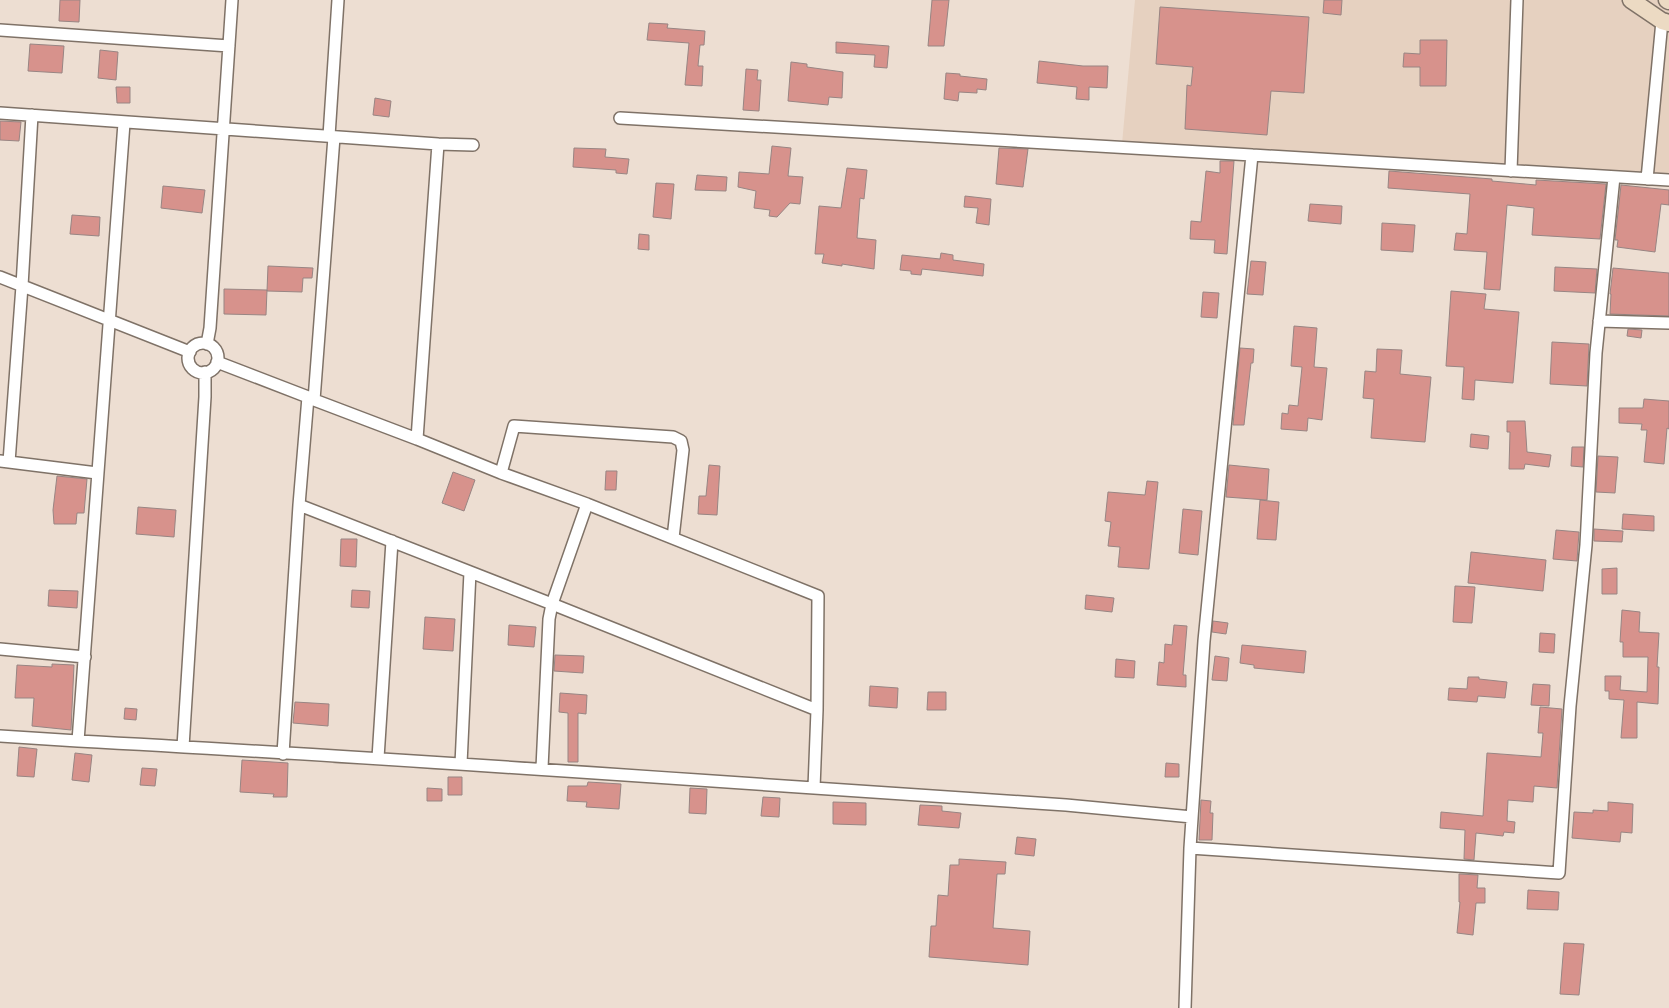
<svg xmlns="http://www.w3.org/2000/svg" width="1669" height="1008" viewBox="0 0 1669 1008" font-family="'Asap Condensed',sans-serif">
<rect width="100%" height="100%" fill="#edded2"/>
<path fill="#e6d1c0" d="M1135 0H1669V180L1122 144Z"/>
<path fill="#d7928c" stroke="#988583" d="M60 0H80L79 22 59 21Z
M932 0H949L944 46H928Z
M1324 0H1342L1341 15 1323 13Z
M1160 7 1309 17 1304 93 1271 91 1267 135 1185 129 1187 85 1191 86 1193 67 1156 64Z
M649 23 668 24 667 28 705 31 704 45H700L698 66H703L702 86 685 85 689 43 647 40Z
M1420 40H1447L1446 86H1420V67H1403L1404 53 1420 54Z
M836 42 889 46 887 68 874 67 875 55 836 53Z
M30 44 64 46 62 73 28 71Z
M100 50 118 52 116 80 98 78Z
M1039 61 1083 66H1108L1107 88 1089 87V100L1076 99 1077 87 1037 83Z
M791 62 807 64V67L843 72 842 98 829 97 828 105 788 101Z
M746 69 758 70 757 80H761L759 111 743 110Z
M946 73 960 74V76L987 79 986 90 977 89V93L959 92 958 101 944 99Z
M116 87H130V103H117Z
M375 98 391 101 389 117 373 115Z
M0 121 21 122 19 141 0 140Z
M772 146 791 148 788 176 803 177 800 204 790 203 777 217 769 216 770 210 754 208 756 191 738 187 739 172 769 174Z
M574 148 606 149 605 157 629 159 627 174 616 173V170L573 167Z
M999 148 1028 149 1023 187 996 184Z
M1220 161H1234L1227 254 1214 253 1215 240 1190 239 1191 221 1201 222 1206 171 1220 173Z
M847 168 867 170 864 199 860 198 857 238 876 240 874 269 842 264V266L822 263 824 254H815L819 206 841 208Z
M1389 171 1492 179V181L1536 185V180L1606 184 1600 239 1532 235 1534 208 1507 205 1500 290 1484 289 1487 252 1454 250 1456 233 1467 234 1470 194 1388 188Z
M697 175 727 177 726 191 695 190Z
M656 183 674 184 671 219 653 217Z
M1621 185 1669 190V205L1661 204 1655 252 1617 247 1618 240H1615Z
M163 186 205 190 202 213 161 208Z
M965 196 991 199 989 225 976 223 978 208 964 207Z
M1310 204 1342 206 1341 224 1308 221Z
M72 215 100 217 99 236 70 234Z
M1382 223 1415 225 1413 252 1381 250Z
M639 234 649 235V250L638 249Z
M941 253 953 255V260L984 264 983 276 922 269 921 275 911 274V271L900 270 902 255 940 259Z
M1251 261 1266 262 1263 295 1247 294Z
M268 266 313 268 312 278H303L302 292 267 291Z
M1555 267 1597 269 1595 293 1554 291Z
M1613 268 1669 273V316L1610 314 1611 294H1610Z
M224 289 267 290 266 315 224 314Z
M1451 291 1486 294 1484 309 1519 312 1513 383 1475 380 1474 400 1462 399 1464 367 1446 366Z
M1203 292 1219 293 1217 318 1201 317Z
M1294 326 1317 328 1314 367 1327 368 1322 420 1308 418 1307 431 1281 429 1282 413 1288 414 1289 405 1298 406 1302 367 1291 366Z
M1628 329 1642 330 1641 338 1627 336Z
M1552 342 1589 344 1587 386 1550 384Z
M1240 348 1254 349 1253 363H1251L1244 425H1233Z
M1377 349 1402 350 1400 374 1431 377 1425 442 1371 438 1374 399 1363 398 1365 371 1376 372Z
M1644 399 1669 401V429L1667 428 1664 464 1644 462 1647 430H1641L1642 424 1619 423V408H1643Z
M1507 421H1525L1527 452 1551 455 1549 467 1525 464 1524 469H1509L1510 432H1507Z
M1471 434 1489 436 1488 449 1470 447Z
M1572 447H1584L1583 467 1571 466Z
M1598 456 1618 457 1615 493 1596 492Z
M709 465 720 466 717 515 698 514 699 496H706Z
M1229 465 1269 469 1267 500 1226 497Z
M606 471H617L616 490H605Z
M453 472 475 480 464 511 442 503Z
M57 476 87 479 84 513H77L76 524H54L53 510Z
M1147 481 1158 482 1149 569 1118 567 1120 547 1108 546 1111 522 1105 521 1108 492 1145 495Z
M1260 500 1279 502 1276 540 1257 539Z
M138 507 176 510 174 537 136 534Z
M1183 509 1202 511 1198 555 1179 553Z
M1623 514 1654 516V531L1622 529Z
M1594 529 1623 531 1622 542 1594 541Z
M1556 530 1579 532 1577 561 1553 559Z
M341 539H357L356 567 340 566Z
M1471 552 1546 560 1543 591 1468 583Z
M1617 568V594H1602V569Z
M1455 586 1475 587 1472 623 1453 622Z
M49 590 78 591 77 608 48 606Z
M352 590 370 591 369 608 351 607Z
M1086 595 1114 598 1112 612 1085 609Z
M1622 610 1640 612 1639 632 1659 633 1657 667H1659L1658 704 1637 702V738H1621L1624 700 1609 699V691H1605V676H1621L1620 690 1647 692 1648 657H1623V642H1620Z
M425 617 455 619 453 651 423 649Z
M1213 621 1228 623 1226 634 1212 632Z
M509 625 536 627 534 647 508 645Z
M1174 625 1187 626 1183 675H1186V687L1157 685 1159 662 1164 663 1165 644 1172 645Z
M1540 633 1555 634 1554 653 1539 652Z
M1242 645 1306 651 1304 673 1254 668V665L1240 663Z
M555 655 584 656 583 673 554 671Z
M1215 656 1229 658 1227 681 1212 680Z
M1116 659 1135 661 1134 678 1115 677Z
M52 664 74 665 71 730 32 726 34 698H15L17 665 52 667Z
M1468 677H1479V679L1507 682 1505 698 1478 696 1477 702 1448 700 1449 688 1467 689Z
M1533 684 1550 685 1549 706 1531 705Z
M870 686 898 688 897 708 869 706Z
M928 692H946V710H927Z
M560 693 587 695 586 714 578 713V762H568V713L559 712Z
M295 702 329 704 328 726 293 723Z
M1540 707 1562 709 1557 788 1534 786 1533 802 1508 800 1507 821 1515 822 1514 833 1504 832 1503 836 1476 833 1474 860 1464 859 1465 830 1440 828 1441 812 1483 816 1487 753 1541 757 1543 733H1538Z
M125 708 137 709 136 720 124 719Z
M19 747 37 749 34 777 17 776Z
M75 753 92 755 89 782 72 780Z
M242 760 288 763 287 797H273L274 794 240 792Z
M1166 763 1179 764V777H1165Z
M142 768 157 769 155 786 140 785Z
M448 777H462V795H448Z
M588 782 621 784 619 809 586 807 587 802 567 801 568 786H587Z
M427 788 442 789V801H427Z
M690 788 707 789 706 814 689 813Z
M763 797 780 798 779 817 761 816Z
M1201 800 1211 801 1210 813H1213L1212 840H1199Z
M833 802 866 803V825L833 824Z
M1608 802 1633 804 1632 833 1621 832 1620 842 1572 838 1574 812 1593 813V810L1608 811Z
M920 805 942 806V811L961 813 959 828 918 825Z
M1017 837 1036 839 1034 856 1015 854Z
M959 859 1006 862 1005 874H997L993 928 1030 931 1028 965 929 957 931 926H936L938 895 948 896 950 865H959Z
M1459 874 1478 875 1477 888H1485V903H1476L1473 935 1457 933 1460 902H1459Z
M1528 890 1559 892 1558 910 1527 909Z
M1564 943 1584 944 1579 995 1560 994Z"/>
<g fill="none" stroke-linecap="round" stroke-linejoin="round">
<g stroke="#7f7267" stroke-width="14">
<path id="minor" d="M0 30 229 46
M0 113 438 144 417 439 501 473 587 504 552 604 817 710 814 788C569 771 323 754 78 741L124 123
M620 118 1252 155 1669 180
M329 136 338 0
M438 144 473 145
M1252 155 1204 641 1190 848 1559 873 1570 706 1586 545 1596 353 1614 177
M1511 171 1517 0
M1647 179 1662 21
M0 277 190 352
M1599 321 1669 323
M188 358a15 15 0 1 1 30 0a15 15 0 1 1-30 0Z
M207 344 210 328 232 0
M217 362 308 397 299 505 552 604 549 619 542 768
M309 398 417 439
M314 400 334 137
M0 461 9 462 22 286 32 115
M9 462 97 473
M501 473 514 426 673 437 681 441 683 450 673 538
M587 504 818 596 817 710
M0 649 85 657
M0 736 78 741
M183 747 205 397V372
M283 754 299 505
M378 758 392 541
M461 764 470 572
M814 788 1066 805 1192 817
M1185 1008 1190 848"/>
</g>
<g stroke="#7f7267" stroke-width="19">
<path id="secondary" d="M1631 0 1662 21 1669 23
M1667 0 1669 1"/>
</g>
<use href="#minor" stroke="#fff" stroke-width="11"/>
<use href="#secondary" stroke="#ecdac3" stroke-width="16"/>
</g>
</svg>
